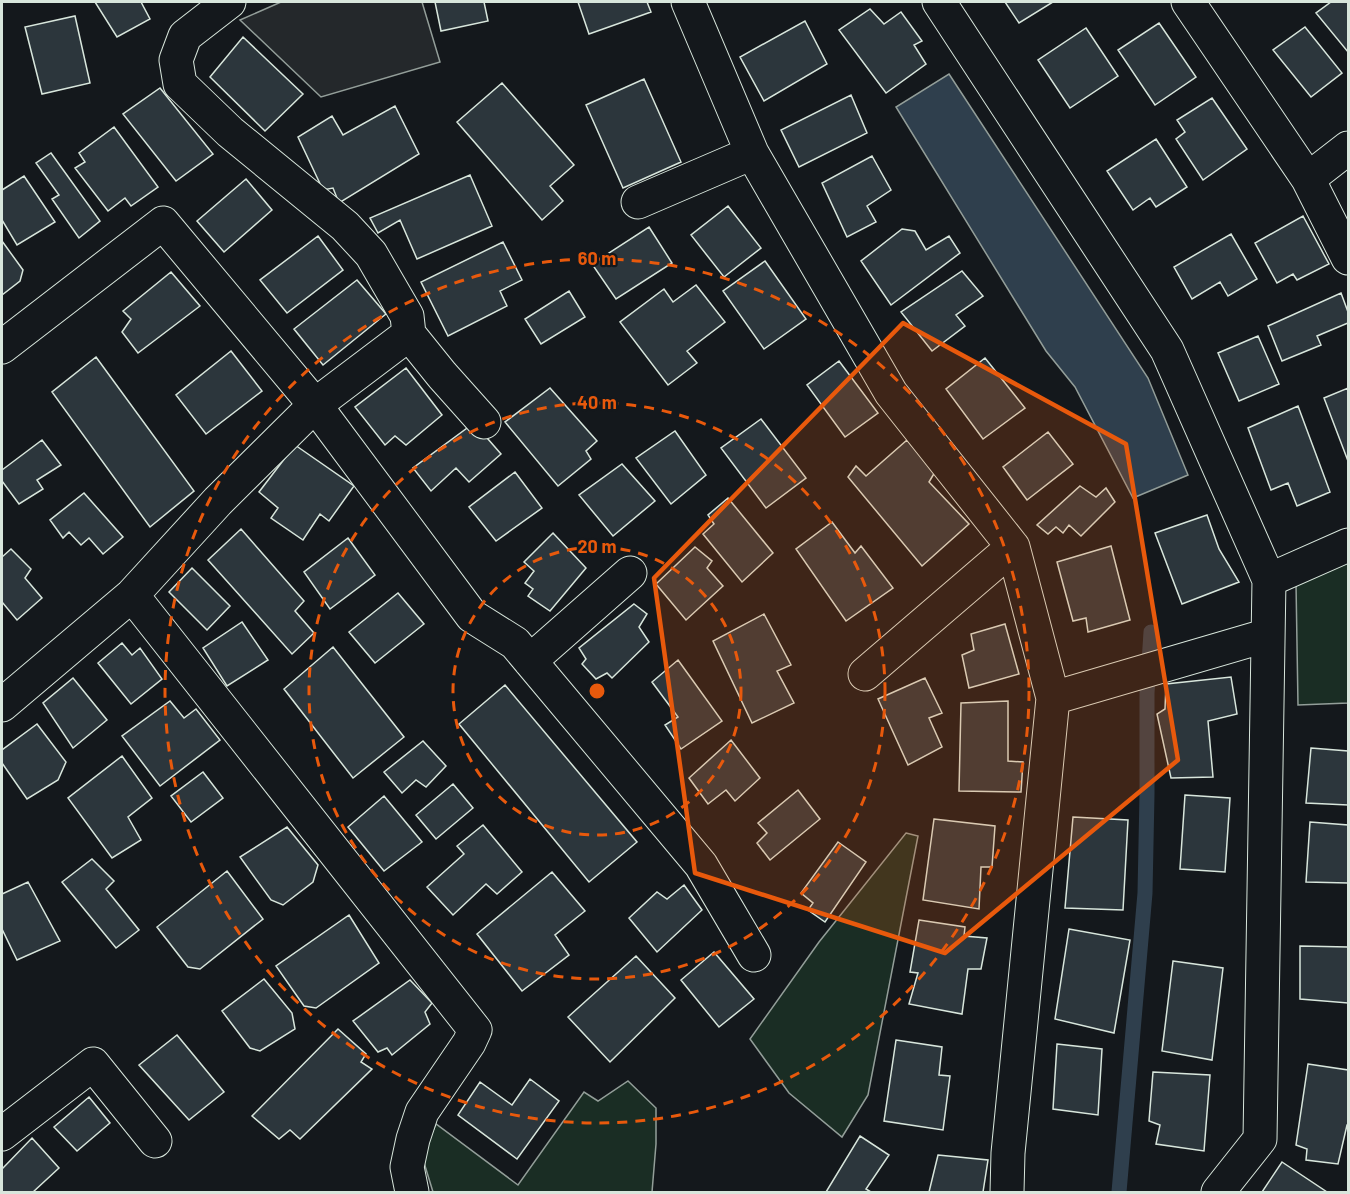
<svg xmlns="http://www.w3.org/2000/svg" width="1350" height="1194" viewBox="0 0 1350 1194" font-family="Barlow,sans-serif">
<rect width="100%" height="100%" fill="#14181c"/>
<path fill="#1a2d24" stroke="#939e99" stroke-width="1.5" d="M1348 561V703L1298 705 1296 583Z
M906 833 918 836 868 1095 842 1137 789 1093 750 1039 819 942Z
M628 1081 656 1108V1144L652 1192H433L422 1156 436 1124 518 1185 584 1092 598 1101Z"/>
<path fill="#24282b" stroke="#939e99" stroke-width="1.5" d="M281 2H422L440 62 321 97 240 20Z"/>
<path fill="#2f3f4d" stroke="#939e99" stroke-width="1.5" d="M949 74 1148 378 1188 475 1133 498 1075 387 1046 351 896 107Z"/>
<g fill="none" stroke-linecap="round" stroke-linejoin="round">
<path stroke="#2f3f4d" stroke-width="15" d="M1119 1192 1145 893 1147 794V693L1151 632"/>
</g>
<path fill="#2c363c" stroke="#d8e6dc" stroke-width="1.5" d="M95 2H141L150 19 117 37Z
M435 2H484L488 21 441 31Z
M578 2H647L651 12 589 34Z
M1005 2H1053L1019 23Z
M1331 2H1348V52L1316 13Z
M870 9 884 24 901 12 922 41 914 45 926 64 886 93 839 30Z
M75 16 90 83 42 94 25 27Z
M805 21 827 64 764 101 740 57Z
M1159 23 1196 77 1155 105 1118 50Z
M1305 27 1342 73 1311 97 1273 50Z
M1086 28 1118 76 1070 108 1038 60Z
M243 37 303 94 265 131 210 77Z
M644 79 681 162 623 188 586 105Z
M502 83 574 165 550 186 563 201 542 220 457 122Z
M160 88 213 154 176 181 123 114Z
M851 95 867 133 799 167 781 130Z
M1212 98 1247 149 1203 180 1176 139 1185 132 1177 120Z
M395 106 419 154 339 203 333 188 323 190 298 137 332 116 343 135Z
M114 127 158 187 131 206 125 198 108 211 75 168 85 162 79 153Z
M1156 139 1187 187 1156 207 1150 198 1133 210 1107 171Z
M51 153 100 221 79 238 52 199 59 195 36 163Z
M872 156 891 190 867 206 876 222 847 237 822 183Z
M470 175 492 226 417 259 400 220 378 233 370 218Z
M24 176 55 222 17 245 2 220V190Z
M246 179 272 210 224 252 197 221Z
M728 206 761 248 724 277 691 235Z
M1303 216 1329 264 1297 280 1293 274 1277 283 1255 243Z
M649 227 672 263 616 299 592 264Z
M902 229 915 231 926 250 949 236 960 253 891 305 861 261Z
M1231 234 1257 279 1228 296 1220 282 1192 299 1174 267Z
M318 236 343 270 287 313 260 280Z
M2 241 23 270 20 281 2 295Z
M503 242 522 280 500 291 507 306 448 336 421 282Z
M765 261 806 319 764 349 723 291Z
M962 271 983 296 956 315 965 326 932 351 901 312Z
M171 272 200 306 138 353 122 332 131 319 123 311Z
M357 280 386 314 323 365 294 329Z
M696 285 725 322 687 351 697 363 668 385 620 322 664 289 673 302Z
M569 291 585 317 541 344 525 319Z
M1341 293 1348 312V323L1317 336 1321 345 1282 361 1268 326Z
M1258 336 1279 384 1239 401 1218 353Z
M231 351 262 391 206 434 176 395Z
M96 357 194 491 150 527 52 392Z
M985 358 1025 408 983 439 946 389Z
M839 361 878 413 845 437 807 385Z
M406 368 442 415 406 445 395 436 385 445 355 407Z
M550 388 597 441 586 451 591 459 558 486 505 422Z
M1348 388V461L1324 398Z
M1298 406 1330 492 1297 506 1288 483 1271 490 1248 428Z
M761 419 806 478 766 508 721 448Z
M474 423 501 454 469 482 456 468 431 491 413 468Z
M675 431 706 475 671 504 636 458Z
M1048 432 1073 464 1027 500 1003 467Z
M42 440 61 465 37 480 43 489 19 504 2 481V470Z
M907 440 935 472 929 482 969 524 922 566 848 477 856 466 866 476Z
M295 445 354 486 329 521 320 514 303 540 271 518 278 508 259 492Z
M622 464 655 501 613 536 579 495Z
M515 472 542 508 496 541 469 507Z
M1080 486 1096 497 1106 488 1115 502 1081 536 1069 525 1063 533 1056 527 1048 534 1037 525Z
M84 493 123 537 103 554 89 538 81 545 69 532 63 538 50 520Z
M728 498 773 553 742 582 703 534 714 524 708 515Z
M1207 515 1219 549 1239 582 1182 604 1155 533Z
M832 522 855 553 861 546 893 588 846 621 796 549Z
M241 529 304 601 295 611 314 633 292 654 208 560Z
M553 533 586 568 550 611 528 596 533 589 525 583 534 571 524 562Z
M348 538 375 575 330 609 304 572Z
M1111 546 1130 620 1088 632 1086 618 1073 621 1057 562Z
M695 547 712 561 707 568 723 586 686 620 656 584Z
M11 549 31 569 25 578 42 598 17 620 2 602V557Z
M192 568 230 606 207 630 169 592Z
M398 593 424 624 375 663 349 632Z
M634 604 647 614 639 627 649 642 612 678 607 673 596 679 582 664 586 659 579 648Z
M764 614 791 665 777 671 794 703 752 723 713 641Z
M242 622 268 660 227 686 203 648Z
M1005 624 1019 674 969 688 962 655 974 650 971 634Z
M122 643 132 655 140 648 162 679 131 704 98 663Z
M333 647 404 737 353 778 284 689Z
M678 660 722 721 681 749 665 725 678 717 652 682Z
M1231 677 1237 714 1208 721 1213 777 1171 778 1157 714 1165 709 1166 684Z
M73 678 107 720 73 748 43 703Z
M925 678 942 713 929 718 942 747 908 765 878 699Z
M505 685 637 842 589 882 459 724Z
M170 701 184 718 196 709 220 740 160 786 122 736Z
M1008 701V761L1023 762 1021 792 959 791 961 703Z
M37 724 66 762 58 780 27 799 2 763V750Z
M731 740 760 778 735 801 726 790 708 804 689 778Z
M423 741 446 766 426 787 416 780 402 793 384 772Z
M1311 748 1348 751V805L1306 803Z
M122 756 152 798 128 817 141 840 112 858 68 798Z
M203 772 223 798 191 822 171 796Z
M453 784 473 808 436 839 416 815Z
M798 790 820 819 770 860 757 843 767 833 758 823Z
M1185 795 1230 798 1225 872 1180 869Z
M384 796 422 842 384 871 348 827Z
M1073 817 1128 820 1123 910 1065 908Z
M934 819 995 826 992 867H981L979 909 923 900Z
M1310 822 1348 825V883L1306 882Z
M483 825 522 872 497 894 486 884 453 915 427 887 464 854 457 846Z
M287 827 318 865 313 882 283 905 271 900 240 857Z
M838 842 866 862 825 922 808 910 813 903 801 893Z
M92 859 114 881 106 889 139 930 116 948 62 882Z
M227 871 263 919 200 969 188 967 157 927Z
M552 872 585 911 555 935 569 955 522 991 477 934Z
M28 882 60 941 17 960 2 929V894Z
M684 885 702 910 657 952 629 918 657 892 667 899Z
M349 915 379 963 316 1008 304 1006 276 966Z
M919 920 965 927 964 936 987 938 981 969H968L962 1014 909 1004 918 973 910 972Z
M1069 929 1130 940 1114 1033 1055 1019Z
M1300 946 1348 947V1003L1300 999Z
M714 952 754 999 719 1027 681 980Z
M636 956 675 998 610 1062 568 1017Z
M1173 961 1223 968 1212 1060 1162 1051Z
M264 979 292 1013 295 1029 260 1051 250 1048 222 1011Z
M410 980 432 1003 425 1012 430 1024 392 1055 387 1048 378 1052 353 1021Z
M338 1029 366 1054 361 1062 372 1069 300 1139 290 1130 279 1139 252 1116Z
M177 1035 224 1092 189 1120 139 1065Z
M896 1040 942 1047 939 1075 950 1076 943 1130 884 1121Z
M1057 1044 1102 1049 1098 1115 1053 1109Z
M1308 1064 1348 1070V1125H1347L1338 1164 1306 1160 1307 1149 1296 1145Z
M1153 1072 1210 1075 1204 1151 1156 1144 1160 1125 1149 1121Z
M530 1079 559 1101 517 1159 458 1115 480 1082 512 1105Z
M89 1097 110 1123 77 1151 54 1127Z
M860 1136 889 1155 866 1189 871 1192H826Z
M32 1138 59 1168 33 1192H2V1169Z
M938 1155 988 1160 983 1192H929Z
M1282 1162 1327 1192H1262Z"/>
<g fill="none" stroke-linecap="round" stroke-linejoin="round">
<g stroke="#d8e6dc" stroke-width="35">
<path id="minor" d="M229 2 185 36 176 60 180 84 230 132 345 226 371 254 407 316 409 334 442 375 484 422
M688 2 752 153 891 393 1013 547 1053 698 1008 1153 1007 1192
M939 2 1167 350 1269 580 1260 1139 1218 1192
M1188 2 1308 179 1348 258
M1308 179 1348 148
M638 202 752 153
M2 347 163 223 315 405 472 616 515 643 701 865 754 955
M1269 580 1348 545
M132 595 475 1030 469 1043 422 1112 413 1139 407 1167 412 1192
M530 661 630 573
M865 674 1013 547
M1053 698 1268 635
M2 705 132 595 218 501 315 405 409 334
M2 1134 93 1064 155 1141"/>
</g>
<use href="#minor" stroke="#14181c" stroke-width="33"/>
</g>
<path fill="#e8590c" fill-opacity="0.2" stroke="#e8590c" stroke-width="4.5" stroke-linejoin="round" d="M903 323 1126 444 1178 760 945 953 695 873 654 578Z"/>
<g fill="none" stroke="#e8590c" stroke-width="3" stroke-dasharray="10 8">
<circle cx="597" cy="691" r="144"/>
<circle cx="597" cy="691" r="288"/>
<circle cx="597" cy="691" r="432"/>
</g>
<circle cx="597" cy="691" r="9" fill="#e8590c" stroke="#14181c" stroke-width="3"/>
<g font-size="18" text-anchor="middle" font-weight="bold" fill="#e8590c" stroke="#14181c" stroke-width="4.5" stroke-linejoin="round" paint-order="stroke">
<text x="597" y="265">60 m</text>
<text x="597" y="409">40 m</text>
<text x="597" y="553">20 m</text>
</g>
<rect width="1350" height="1194" fill="none" stroke="#d8e6dc" stroke-width="6"/>
</svg>
